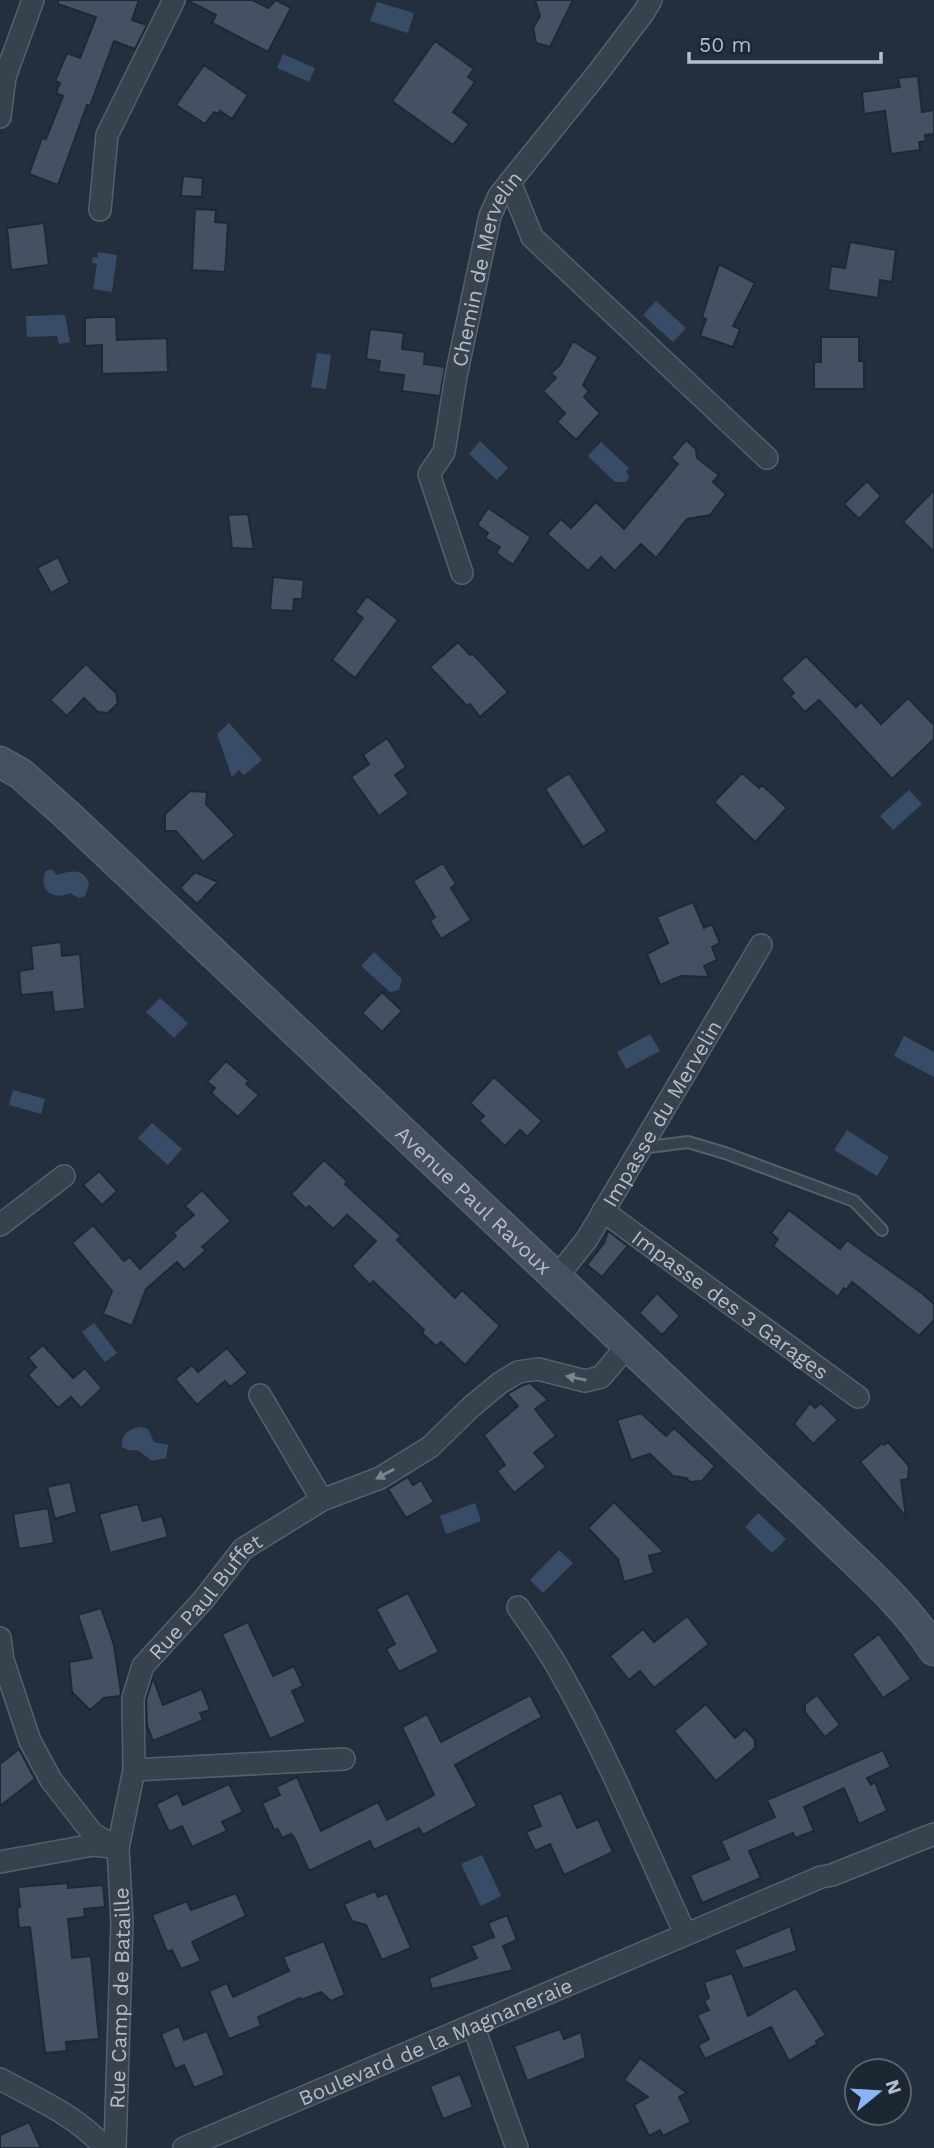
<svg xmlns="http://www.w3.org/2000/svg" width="934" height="2148" viewBox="0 0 934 2148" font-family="'Work Sans',sans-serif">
<rect width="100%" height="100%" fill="#242f3e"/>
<path fill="#394c67" d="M377 2 414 13 408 33 370 21Z
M283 54 315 68 309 82 277 68Z
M98 252 117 255 112 292 93 289 97 264 92 263 93 257 98 258Z
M656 301 686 328 673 342 643 315Z
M65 315 70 342 59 344 57 336 27 337 26 316Z
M317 353 331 355 326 389 311 387Z
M480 441 508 468 497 480 469 454Z
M601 442 629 468 626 471 629 478 626 482H615L588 456Z
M229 723 262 760 244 775 239 770 232 777 217 734Z
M909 790 922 804 893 830 880 816Z
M51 869 57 875C70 871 85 867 89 885L85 896 79 898 70 893C53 901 37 890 46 871Z
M374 952 402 979 399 990 390 992 361 966Z
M160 998 188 1023 174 1038 146 1012Z
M650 1034 660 1051 626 1069 617 1052Z
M904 1036 934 1052V1077L894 1056Z
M13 1090 45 1099 41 1114 9 1105Z
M152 1123 182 1149 168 1165 138 1138Z
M847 1130 889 1157 877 1176 834 1150Z
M94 1323 117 1353 105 1362 82 1332Z
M141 1427 148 1429 154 1442 168 1445 166 1458 152 1461 139 1451 128 1450 122 1447C120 1435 130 1428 141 1427Z
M475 1503 481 1521 446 1534 440 1516Z
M758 1513 786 1539 772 1553 745 1527Z
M559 1550 573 1563 543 1593 530 1580Z
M482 1855 501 1896 481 1906 461 1864Z"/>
<path fill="#455162" stroke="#1f2835" stroke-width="2" d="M58 0H139L132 20 147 25 135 49 114 41 90 106 87 105 58 185 29 174 42 138 46 139 63 96 56 93 60 83 55 81 67 53 80 58 96 17 58 4Z
M187 0H252L268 8 276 0 291 8 268 52 212 23 216 15Z
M535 0H573L550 47 536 43 533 28 540 16Z
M435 41 474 69 468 77 475 82 453 112 469 124 453 145 392 101Z
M204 65 248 95 232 119 220 111 218 114 214 112 205 124 176 105Z
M918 76 922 112 934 110V134L925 135 926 141 919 142 920 150 891 154 885 111 864 114 862 92 900 87 898 78Z
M183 176 203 178 202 197 181 196Z
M195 209 216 210 215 222 228 223 225 272 192 270Z
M44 223 49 265 11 270 7 228Z
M850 242 896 250 892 282 880 280 878 298 828 290 831 266 845 268Z
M719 264 755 283 733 326 740 329 733 347 700 336 706 319 702 317Z
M95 317H116L117 340 167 338 168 372 102 374V345L85 346V318Z
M370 329 404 333 402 349 425 352 424 364 445 367 440 396 402 391 404 375 378 372 380 361 366 359Z
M821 337H859V361H864V389H814V362H821Z
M573 341 598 357 583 385 589 391 584 397 600 413 576 440 557 422 565 413 543 391 556 378 551 373 560 365Z
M686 440 696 449 697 458 719 475 713 482 726 494 710 515 687 519 656 558 641 544 615 571 601 557 588 571 547 534 561 519 571 528 596 502 624 529 678 464 671 458Z
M867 481 881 496 859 519 844 504Z
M934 490V552L903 522Z
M488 508 531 537 513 565 496 553 500 547 485 538 488 533 477 525Z
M248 514 254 549 232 548 228 515Z
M58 557 70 583 51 593 37 568Z
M273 577 304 580 302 599H294L293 611 270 610Z
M367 596 398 620 355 678 332 660 363 618 355 612Z
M458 642 470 655 472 653 508 692 480 717 470 704 467 706 430 667Z
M806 656 856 707 861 702 881 724 908 698 934 725V739L892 779 819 700 805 712 790 696 794 693 781 679Z
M86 664 116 693 118 703 108 713 98 712 84 698 67 716 50 700Z
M387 738 406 767 395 775 409 794 379 816 351 777 369 764 363 755Z
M569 773 607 831 583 847 545 789Z
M742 773 759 788 762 785 787 808 755 842 714 802Z
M190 791 207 792 206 804 235 835 203 862 176 831H165V814Z
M443 863 456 884 451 888 471 920 441 939 430 921 435 917 413 881Z
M195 872 218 882 197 904 180 888Z
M693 902 704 928 712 924 720 943 712 947 717 960 704 966 709 977 681 976 660 985 647 954 668 943 657 917Z
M61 942 62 956 80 954 85 1009 54 1012 52 992 21 995 19 971 33 969 31 946Z
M382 992 402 1011 382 1032 362 1013Z
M226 1061 249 1081 246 1084 259 1095 238 1117 211 1093 215 1088 207 1082Z
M494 1077 542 1121 527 1137 520 1130 505 1146 479 1121 484 1116 470 1103Z
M324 1160 347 1181 345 1184 401 1236 397 1240 455 1298 462 1290 500 1326 465 1365 441 1342 436 1346 422 1333 424 1330 373 1281 370 1285 352 1266 376 1241 347 1215 333 1229 309 1206 306 1209 291 1194Z
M99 1171 117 1191 102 1205 83 1185Z
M202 1190 231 1221 202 1247 206 1250 184 1270 177 1262 146 1289 132 1326 103 1314 112 1291 72 1243 93 1225 124 1261 130 1257 140 1269 176 1236 173 1233 194 1215 185 1206Z
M789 1210 840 1249 847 1240 923 1294 934 1304V1320L919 1336 852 1282 846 1290 844 1288 838 1297 773 1246 778 1239 771 1233Z
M608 1231 628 1246 602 1277 587 1265 604 1243Z
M657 1293 680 1316 662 1335 639 1313Z
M43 1345 73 1378 85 1368 102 1388 81 1408 71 1397 58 1408 28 1375 36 1367 28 1358Z
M227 1348 248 1373 230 1387 225 1381 197 1405 175 1379 192 1365 198 1372Z
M530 1383 548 1400 535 1409 556 1436 534 1453 546 1467 514 1493 497 1471 505 1465 484 1435 518 1406 507 1394 523 1385Z
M810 1403 815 1408 821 1403 838 1420 813 1444 794 1424Z
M641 1413 666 1436 674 1428 715 1466 702 1481 690 1482 686 1478 673 1476 650 1454 631 1460 617 1420Z
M888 1442 909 1466 908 1479 901 1480 906 1517 860 1462 882 1443 884 1445Z
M408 1477 413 1485 421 1480 434 1502 406 1518 388 1489Z
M70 1482 77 1512 55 1519 47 1487Z
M614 1502 664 1552 649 1556 654 1573 624 1582 618 1559 588 1528Z
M138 1504 143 1521 162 1516 168 1537 110 1553 99 1514Z
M48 1508 54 1543 19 1549 13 1514Z
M408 1593 439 1652 399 1672 386 1649 395 1644 376 1609Z
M101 1608 114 1645 121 1693 120 1696 104 1698 90 1710 72 1692 69 1662 92 1658 78 1615Z
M687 1616 709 1644 654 1688 640 1671 629 1680 610 1656 643 1629 654 1642Z
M248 1622 273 1676 294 1666 303 1686 292 1691 306 1722 270 1739 222 1634Z
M879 1634 911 1679 883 1698 852 1654Z
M153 1678 163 1705 202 1689 210 1710 200 1713 203 1720 153 1741 147 1725 146 1700Z
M530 1695 542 1717 455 1765 477 1806 423 1835 419 1828 374 1850 370 1841 309 1871 294 1837 291 1834 282 1838 278 1829 274 1830 262 1803 280 1795 276 1787 297 1777 321 1831 378 1802 387 1820 434 1795 402 1727 427 1714 441 1742Z
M817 1695 840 1725 825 1737 805 1712V1704Z
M706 1704 735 1738 745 1729 755 1740V1748L716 1781 674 1731Z
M19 1749 35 1779 0 1806V1764Z
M883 1750 891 1767 867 1778 871 1785 875 1782 887 1811 859 1824 844 1788 804 1807 814 1831 795 1838 793 1833 749 1851 761 1878 702 1903 690 1875 729 1859 721 1841 775 1817 767 1800Z
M229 1784 243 1812 222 1822 227 1831 192 1847 182 1826 169 1832 156 1804 178 1793 183 1805Z
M561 1793 577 1828 598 1819 613 1852 564 1875 550 1844 535 1851 526 1832 541 1826 532 1805Z
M68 1883V1888L103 1885 105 1907 84 1909 85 1917 68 1919 72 1958 91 1956 99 2039 66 2042 67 2051 45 2053 30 1927 19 1928 17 1908 20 1907 18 1887Z
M375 1891 378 1897 387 1893 411 1948 382 1960 366 1925 352 1921 344 1904Z
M236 1893 246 1916 192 1942 201 1961 181 1969 172 1950 167 1952 152 1915 187 1901 191 1910Z
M507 1915 517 1940 503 1946 513 1970 432 1989 429 1978 477 1958 471 1946 494 1937 488 1923Z
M790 1926 797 1951 743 1969 734 1950Z
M324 1941 345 1995 331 2001 321 1992 301 2000 300 1998 258 2017 261 2026 229 2039 209 1991 227 1983 233 1997 289 1971 283 1957Z
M732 1973 748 2016 796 1988 826 2035 816 2041 817 2044 789 2061 771 2027 705 2059 698 2045 709 2039 697 2015 709 2010 704 2001 709 1998 704 1982Z
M179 2026 184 2040 207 2031 225 2075 194 2088 184 2065 175 2069 161 2034Z
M560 2029 564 2039 581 2032 586 2058 527 2081 514 2046Z
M640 2058 687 2093 679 2097 691 2122 663 2136 660 2130 649 2136 634 2105 648 2097 624 2080Z
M460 2074 473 2107 443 2119 430 2086Z
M29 2122 41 2148H0V2135Z"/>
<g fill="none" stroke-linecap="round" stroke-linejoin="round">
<g stroke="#565f6c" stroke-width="14">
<path id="lane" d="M641 1148 688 1142 725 1153 854 1201 882 1230"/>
</g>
<g stroke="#565f6c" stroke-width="24">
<g id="street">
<path d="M0 80 5 77 33 0"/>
<path d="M0 117 5 77"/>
<path d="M510 182 532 237 767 458"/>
<path d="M100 210 107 135 174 0"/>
<path id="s1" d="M462 573 429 474 444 452 456 376 490 216 499 196 510 182 597 74 644 12 651 0"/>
<path id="s2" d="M603 1211 858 1397"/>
<path d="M0 1225 64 1176"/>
<path id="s3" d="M556 1278 587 1239 761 945"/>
<path d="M260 1395 322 1500"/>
<path d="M518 1607C533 1629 549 1651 562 1675 609 1758 645 1847 685 1933"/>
<path d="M0 1638 3 1660 30 1741 51 1780 93 1834 118 1848"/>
<path d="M134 1770 344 1759"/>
<path d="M0 1862 93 1845 112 1847"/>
<path d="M473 2025 517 2148"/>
<path d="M0 2079C37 2099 77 2116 105 2148"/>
<path id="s4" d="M115 2148 122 1922 118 1848 134 1770 133 1698 143 1666 204 1599 243 1549 322 1500 380 1478 430 1447 471 1407 500 1383 518 1372 538 1369 585 1381 601 1377 628 1345"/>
<path id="s5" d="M184 2148 821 1877 832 1875 934 1834"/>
</g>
</g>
<g stroke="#565f6c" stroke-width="33">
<g id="secondary">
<path id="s6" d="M0 762 21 774 65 813 815 1522C856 1563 903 1601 934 1650"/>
</g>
</g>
<use href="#lane" stroke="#38414e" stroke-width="10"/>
<use href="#street" stroke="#38414e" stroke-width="21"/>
<use href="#secondary" stroke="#465061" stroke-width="30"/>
</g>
<defs><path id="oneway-solid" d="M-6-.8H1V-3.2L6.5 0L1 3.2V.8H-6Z" transform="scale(1.75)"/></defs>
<g fill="#7c8592">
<use href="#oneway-solid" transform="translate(576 1378) rotate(-169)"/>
<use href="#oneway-solid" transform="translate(385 1474) rotate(151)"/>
</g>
<g text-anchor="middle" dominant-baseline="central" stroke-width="5" stroke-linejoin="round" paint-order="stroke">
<g font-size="21" fill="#b4bcc9" stroke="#1d2633">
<text stroke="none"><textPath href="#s1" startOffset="320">Chemin de Mervelin</textPath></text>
<text stroke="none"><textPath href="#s3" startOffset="196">Impasse du Mervelin</textPath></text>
<text stroke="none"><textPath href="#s6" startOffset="646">Avenue Paul Ravoux</textPath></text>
<text stroke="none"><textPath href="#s2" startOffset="158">Impasse des 3 Garages</textPath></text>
<text stroke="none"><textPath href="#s4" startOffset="579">Rue Paul Buffet</textPath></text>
<text stroke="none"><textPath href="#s4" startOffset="150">Rue Camp de Bataille</textPath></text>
<text stroke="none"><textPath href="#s5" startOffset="273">Boulevard de la Magnaneraie</textPath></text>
</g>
</g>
<g transform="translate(878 2092) rotate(72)"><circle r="33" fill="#1d2633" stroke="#59626f" stroke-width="2"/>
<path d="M0-5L12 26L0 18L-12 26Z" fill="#8ab4f8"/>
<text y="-10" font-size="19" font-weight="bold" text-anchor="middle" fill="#b4bcc9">N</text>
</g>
<path d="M689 52v10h192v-10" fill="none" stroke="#b4bcc9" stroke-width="3.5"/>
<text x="699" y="52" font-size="21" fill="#b4bcc9" stroke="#1d2633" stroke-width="5" paint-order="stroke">50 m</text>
</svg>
